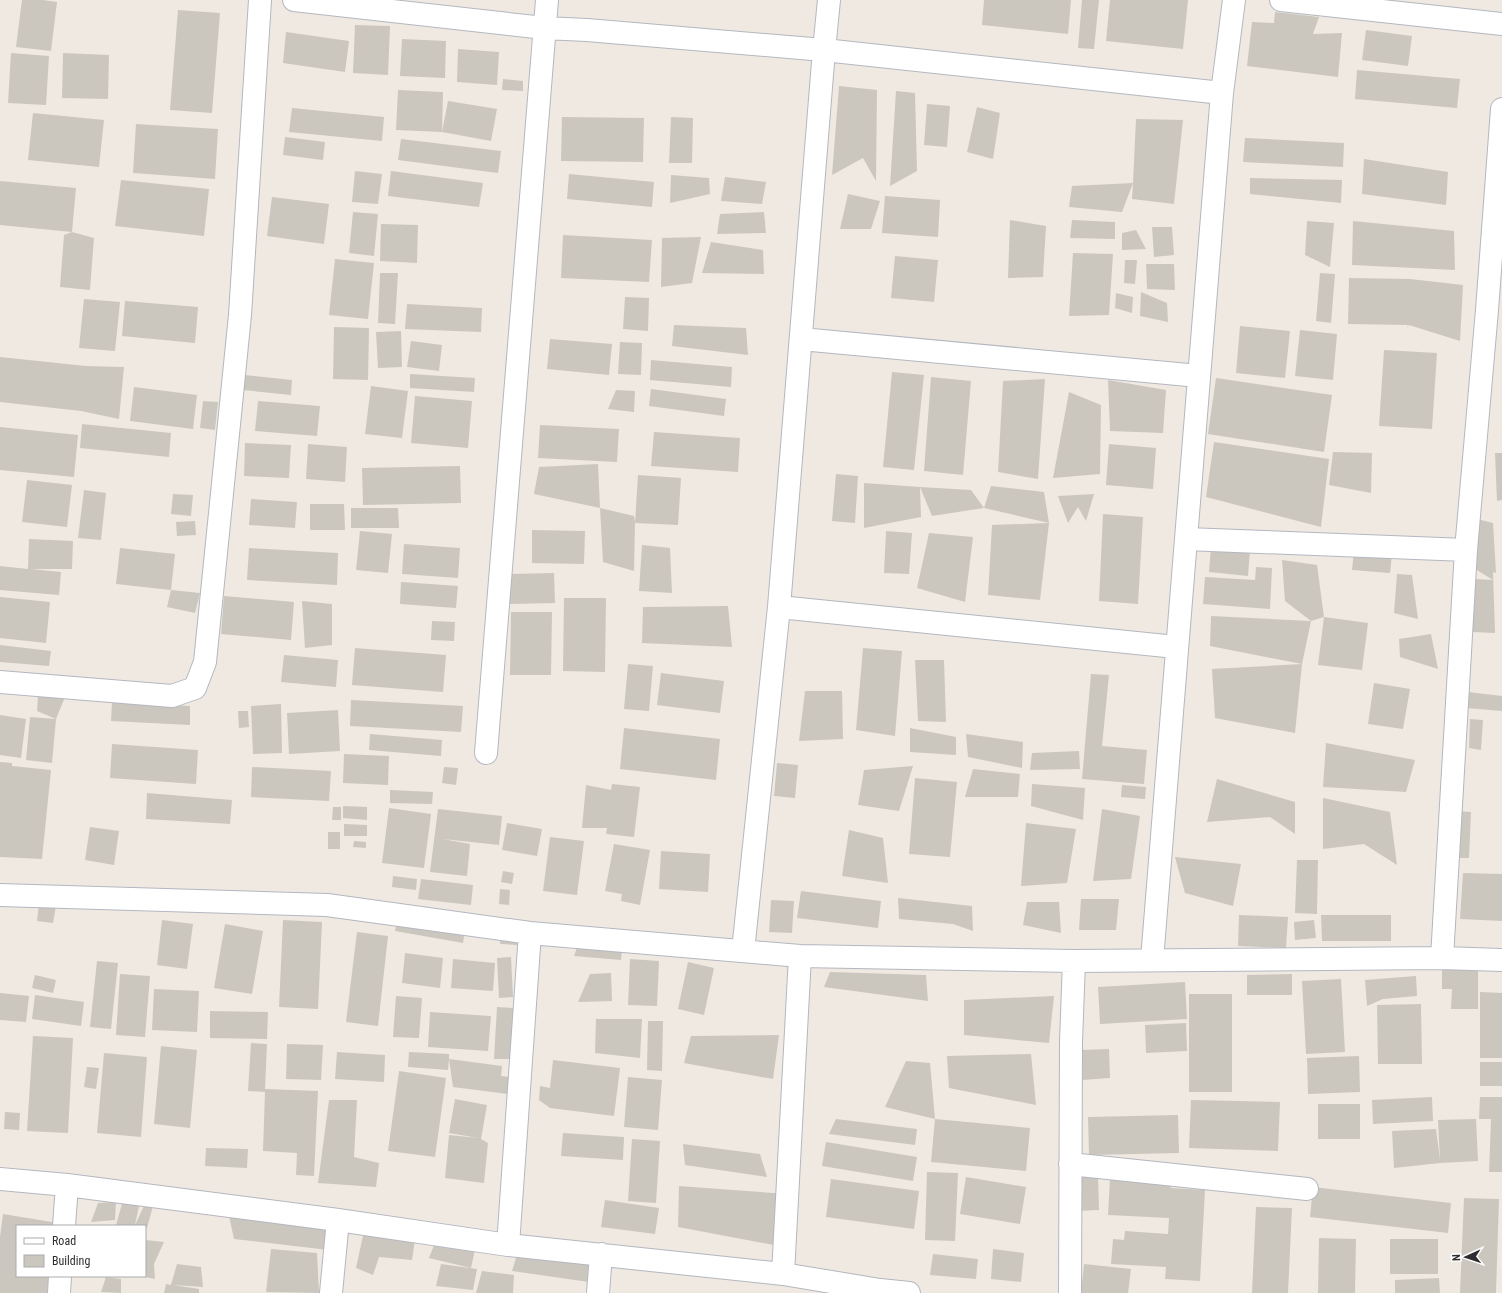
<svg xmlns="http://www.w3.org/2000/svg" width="1502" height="1293" viewBox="0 0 1502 1293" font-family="'Roboto Condensed',sans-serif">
<rect width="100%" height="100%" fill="#efe9e1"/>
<path fill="#cbc7bf" d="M22 0H43L57 2 51 51 16 47Z
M984 0H1071L1068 34 982 25Z
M1082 0H1099L1094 49 1078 48Z
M1110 0H1188L1183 49 1106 41Z
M178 10 220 13 212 113 170 110Z
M1275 12 1319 17 1313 34 1342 33 1338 77 1247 66 1252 22 1274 23Z
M355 25 390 26 388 75 353 73Z
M1366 30 1412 36 1408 66 1362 60Z
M286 32 349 41 345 72 283 63Z
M402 39 446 41 445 78 400 76Z
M458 49 499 52 497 85 457 82Z
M11 53 49 56 46 105 8 103Z
M63 53 109 55 108 99 62 98Z
M1357 70 1460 79 1457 108 1355 99Z
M503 79 523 81V91L502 90Z
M839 86 877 90 876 181 863 158 832 175Z
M398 90 443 92 442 132 396 130Z
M896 91 915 93 917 171 890 186Z
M448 101 497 109 491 141 442 132Z
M927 104 950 106 947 147 924 145Z
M977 107 1000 113 993 159 967 152Z
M292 108 384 117 382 141 289 132Z
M33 113 104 120 99 167 28 160Z
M562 117 644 118 643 162 561 161Z
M671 117 693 118 692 163H669Z
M1136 119 1183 120 1174 204 1132 199 1133 183 1122 212 1069 207 1072 186 1133 183Z
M136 124 218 129 215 179 133 173Z
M285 137 325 142 323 160 283 155Z
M1245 138 1344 143 1343 167 1243 162Z
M401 139 501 151 498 173 398 160Z
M1364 159 1448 172 1446 205 1362 194Z
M355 171 382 174 378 204 352 202Z
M391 171 483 183 479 207 388 196Z
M569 174 654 182 652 207 567 199Z
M671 175 709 178 710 194 670 203Z
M725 177 766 182 762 204 721 201Z
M1250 178 1342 180 1341 203 1250 194Z
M121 180 209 189 204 236 115 226Z
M0 181 76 188 72 232 0 225Z
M848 194 880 201 871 229H840Z
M885 196 940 200 938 237 882 233Z
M272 197 329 204 324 244 267 236Z
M353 212 378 214 374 256 349 253Z
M764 212 766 233 717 234 720 214Z
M1010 220 1046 226 1043 277 1008 278Z
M1072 220 1115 222V239L1070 238Z
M1307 221 1334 223 1330 267 1305 255Z
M1353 221 1454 231 1455 270 1352 265Z
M381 224 418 225 417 263 380 261Z
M1152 227H1172L1174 255 1154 257Z
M1136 230 1146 249 1122 250V233Z
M72 232 94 238 90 290 60 287 64 235Z
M563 235 652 240 649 282 561 278Z
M701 237 692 283 661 287 662 238Z
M711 242 763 250 764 274 702 273Z
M1073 253 1113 254 1109 315 1069 316Z
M895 256 938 260 934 302 891 298Z
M335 259 374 263 368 319 329 315Z
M1125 260H1137L1135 284 1124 283Z
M1146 264H1174L1175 290 1147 289Z
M380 273H398L395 324 378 323Z
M1320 273 1335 274 1331 323 1316 321Z
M1349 278 1410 279 1463 285 1460 341 1409 325 1407 328 1408 325 1348 324Z
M1141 292 1167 303 1168 322 1140 316Z
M1116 293 1133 297 1132 313 1115 308Z
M625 297 649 298 648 331 623 329Z
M84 299 120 302 115 351 79 348Z
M125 301 198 307 195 343 122 336Z
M407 304 482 308 481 332 405 329Z
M674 325 746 328 748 355 672 346Z
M1240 326 1290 331 1285 378 1236 373Z
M334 327 369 328 368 380 333 379Z
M1300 330 1337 334 1333 380 1295 376Z
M401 331 402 367 378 368 376 332Z
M550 339 612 344 609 375 547 369Z
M411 341 442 345 439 371 407 367Z
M620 342 642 343 641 375 618 374Z
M1384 350 1437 353 1432 429 1379 426Z
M0 357 86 366 124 367 119 419 81 411 0 402Z
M651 360 732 367 731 387 650 380Z
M892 372 924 375 914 470 883 467Z
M410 374 475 378 474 392 410 388Z
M245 375 292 380 291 395 243 390Z
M931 377 971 381 963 475 924 471Z
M1216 378 1332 395 1324 452 1208 434Z
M1045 379 1038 479 998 472 1003 381Z
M1108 380 1166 390 1163 433 1110 431Z
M371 386 408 391 402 438 365 434Z
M134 387 197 395 193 429 130 421Z
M651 389 726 399 724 416 649 406Z
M616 390 635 391 634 412 608 409Z
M1069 392 1101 405 1100 474 1053 478Z
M415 396 472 401 468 448 411 443Z
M203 401 218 402 215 430 200 428Z
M258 401 320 406 317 436 255 431Z
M82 424 171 433 169 457 80 448Z
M540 425 619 429 617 462 538 458Z
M0 427 78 435 74 477 0 470Z
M654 432 740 438 738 472 651 466Z
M1214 442 1329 459 1321 527 1206 497Z
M245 443 291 445 289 478 244 476Z
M308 444 347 447 345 482 306 479Z
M1109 444 1156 448 1153 489 1106 485Z
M1333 452 1372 453 1371 493 1329 485Z
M1495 453H1502V500L1497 501Z
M598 464 600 508 534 494 539 467Z
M460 466 461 503 363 505 362 468Z
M836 474 858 476 855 523 832 521Z
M638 475 681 478 678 525 635 523Z
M27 480 72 485 67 527 22 522Z
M864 483 920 487 921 517 864 528Z
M991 486 1044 492 1049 523 984 508Z
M920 487 971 490 984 508 932 516Z
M84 490 106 493 101 540 78 538Z
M173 494 193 495 191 516 171 514Z
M1094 494 1086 521 1078 507 1068 523 1058 496Z
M251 499 297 502 295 528 249 525Z
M310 504H344L345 530H310Z
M351 508H398L399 528H351Z
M600 508 634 516 635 523 634 571 603 562Z
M1103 514 1143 517 1138 604 1099 601Z
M1477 519 1493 523 1496 573 1493 572 1495 633 1472 632 1475 579 1493 580 1472 567Z
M195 521 196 535 177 536 176 522Z
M1049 523 1040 600 988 595 992 525Z
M532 530 585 531 584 564 532 563Z
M360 531 392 534 388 573 356 570Z
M886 531 912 533 909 574 884 573Z
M929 533 973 537 965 602 917 588Z
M29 539 73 541 72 569H31L61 572 59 595 0 590V566L28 569Z
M404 544 460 548 458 578 402 574Z
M642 545 670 548 672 593 639 591Z
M1211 547 1250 550 1248 576 1209 572Z
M120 548 175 554 171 590 116 584Z
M249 548 338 553 337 585 247 580Z
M1354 550 1392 554 1390 573 1352 570Z
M1282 560 1317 565 1324 617 1368 623 1362 670 1318 665 1324 617 1311 621 1302 664 1295 733 1215 718 1212 669 1302 664 1210 646 1211 616 1311 621 1285 601Z
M1256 567 1272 568 1270 609 1203 604 1205 577 1255 580Z
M554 573 555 603 510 604 509 574Z
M1397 574 1412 575 1418 619 1394 613Z
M401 582 458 586 456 608 400 604Z
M171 590 200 593 195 613 167 607Z
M224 596 294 602 291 640 221 634Z
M0 597 50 602 46 643 0 638Z
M564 598H606L605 672 563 671Z
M302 601 332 604V645L305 648Z
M728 606 732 647 642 643 643 607Z
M511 612H552L551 675H510Z
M432 621 455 622 454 641 431 640Z
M1431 634 1438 669 1400 657 1399 639Z
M0 645 51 651 49 666 0 662Z
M355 648 446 655 443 692 352 685Z
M863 648 902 651 895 736 856 730Z
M284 655 338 660 336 687 281 682Z
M915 660H944L946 722 918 721Z
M628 664 653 666 649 711 624 709Z
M661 673 724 681 720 713 657 705Z
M1091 674 1109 675 1102 746 1147 750 1144 784 1082 779Z
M1374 683 1410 689 1403 729 1368 724Z
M805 691H842L843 739 799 741Z
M1468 692 1502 696V711L1466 708Z
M38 695 65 697 56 719 52 763 26 760 30 717 56 719 37 711Z
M351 700 463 706 461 732 350 726Z
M112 702 190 706V725L111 721Z
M281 704 282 753 253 754 251 706Z
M338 710 340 751 289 754 287 713Z
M238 711H248L249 727 239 728Z
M0 715 26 719 21 758 0 755Z
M1470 719 1483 720 1481 750 1469 748Z
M624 728 720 739 716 780 620 769Z
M910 728 956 737V755L910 752Z
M370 734 442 740 441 756 369 750Z
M966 734 1023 742 1022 768 968 757Z
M1326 743 1415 760 1406 792 1323 787Z
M112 744 198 750 196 784 110 778Z
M1079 751 1080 769 1030 770 1032 753Z
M344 754 389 756 388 785 343 783Z
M0 762 12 763V766L51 770 42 859 0 857Z
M777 763 798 765 795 798 774 796Z
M913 766 899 811 858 805 864 770Z
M252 767 331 771 329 801 251 797Z
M444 767 458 768 456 785 442 783Z
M973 769 1020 774 1018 797H965Z
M915 778 957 782 950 857 909 854Z
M1217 779 1295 802V834L1270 817 1207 822Z
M612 784 640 787 634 837 606 834 607 828H582L586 785 611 790Z
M1032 784 1085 788 1083 820 1031 806Z
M1122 785 1146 787 1145 799 1121 797Z
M390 790 433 792 432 804 390 803Z
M147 793 232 800 230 824 146 819Z
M1323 798 1390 812 1397 865 1364 844 1323 849Z
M343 806 367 807V820L343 818Z
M333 807H341V820H332Z
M389 808 431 814 424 868 382 863Z
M438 809 502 816 499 845 443 839 470 844 467 876 430 872Z
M1102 809 1140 816 1131 879 1093 881Z
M1457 811 1471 812 1469 858H1455Z
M507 823 542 829 537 856 502 850Z
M1026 823 1076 829 1067 883 1021 886Z
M344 824 367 825V836H344Z
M90 827 119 831 114 865 85 860Z
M849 830 883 838 888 883 842 876Z
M328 832H340V849H328Z
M550 837 584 841 577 895 543 891Z
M354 841 366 842V848L353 847Z
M614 844 650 850 640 905 621 901 622 894 605 891Z
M661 851 710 854 708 892 659 889Z
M1175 857 1241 864 1233 906 1185 893Z
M1297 860H1318L1317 914 1295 913Z
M503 871 514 873 512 884 501 882Z
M1463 873 1502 874V921L1460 919Z
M393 876 417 879 416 890 392 887Z
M421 879 473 885 471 905 418 899Z
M500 889 510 890 509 905 499 904Z
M801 891 881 901 878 928 797 918Z
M898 898 972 906 973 931 953 924 899 919Z
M1081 899H1119L1116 930H1079Z
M771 900 794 901 792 933 769 932Z
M1027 902H1059L1061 933 1023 925Z
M39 903 56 906 53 923 37 921Z
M1239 915 1288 917 1286 948 1238 946Z
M1321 915H1391V941H1322Z
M398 917 465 930 463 943 395 931Z
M162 920 193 924 187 969 157 965Z
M283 920 322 922 318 1009 279 1007Z
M1314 920 1316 938 1295 940 1294 922Z
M225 924 263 931 252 994 214 988Z
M357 932 388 936 378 1026 346 1022Z
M501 932 519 933 518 945 500 944Z
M578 945 622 949 621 960 574 956Z
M405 953 443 958 440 988 402 983Z
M511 957 513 997 499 998 497 958Z
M453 959 495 963 493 991 451 988Z
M630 959 659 961 657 1006 628 1005Z
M97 961 118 963 111 1029 90 1027Z
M688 962 714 968 704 1015 678 1009Z
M1442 968H1478V1009H1451L1452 989H1442Z
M830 972 926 975 928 1001 824 987Z
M611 973 612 1001 578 1002 590 974Z
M120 974 150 976 145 1037 116 1035Z
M1292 974V995H1247V975Z
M35 975 56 980 53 993 32 988Z
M1416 976 1417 996 1383 999 1367 1006 1365 980Z
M1341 979 1345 1052 1306 1054 1302 981Z
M1185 982 1187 1019 1100 1024 1098 987Z
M154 989 199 991 197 1032 152 1030Z
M1480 992 1502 993V1058H1480Z
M0 993 29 996 26 1022 0 1020Z
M1189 994H1232V1092H1189Z
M35 995 84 1002 81 1026 32 1019Z
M396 996 422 998 419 1038 393 1037Z
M1054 996 1049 1043 964 1035V1000Z
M1421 1004 1422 1064H1378L1377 1005Z
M497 1007 513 1008 511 1059H494Z
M210 1011 268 1012 267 1039 210 1038Z
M430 1012 491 1016 488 1051 428 1047Z
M596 1019H642L640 1058 595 1053Z
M648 1021H663L662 1071 647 1070Z
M1186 1023 1187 1051 1146 1053 1145 1025Z
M779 1035 773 1079 684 1063 691 1036Z
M33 1036 73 1038 68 1133 27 1131Z
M251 1043 267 1044 265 1089 318 1091 314 1176 296 1175 297 1153 263 1151 265 1092 248 1091Z
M287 1044 323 1045 321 1080 286 1079Z
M161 1046 197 1050 190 1128 154 1124Z
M1109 1049 1110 1078 1083 1080 1081 1050Z
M337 1052 385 1055 384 1082 335 1079Z
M409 1052 449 1054V1059L502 1066 501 1076 510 1077 508 1094 453 1087 449 1059 448 1070 408 1067Z
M104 1053 147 1057 141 1137 97 1133Z
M1031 1054 1036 1105 949 1088 947 1056Z
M1359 1056 1360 1092 1308 1094 1307 1058Z
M553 1060 620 1068 614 1116 550 1108 539 1100 540 1086 550 1088Z
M906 1061 930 1063 935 1119 1030 1128 1026 1171 931 1162 935 1119 885 1107Z
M1480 1062H1502V1086H1480Z
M87 1067 99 1068 96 1089 84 1087Z
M399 1071 446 1078 435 1157 388 1151Z
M628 1077 662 1080 658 1130 624 1127Z
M1432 1097 1433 1121 1373 1124 1372 1100Z
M1480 1097H1502V1172H1489L1491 1119H1479Z
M455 1099 487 1105 481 1139 488 1143 484 1183 445 1178 449 1135 478 1138 449 1133Z
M329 1100H357L354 1157 379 1163 376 1187 318 1183Z
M1191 1100 1280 1102 1278 1151 1189 1148Z
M1318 1104H1360V1139H1318Z
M5 1112 20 1113 19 1130 4 1129Z
M1178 1115 1179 1153 1089 1155 1088 1117Z
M836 1119 917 1129 915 1145 829 1134Z
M1476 1119 1478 1161 1440 1163 1394 1168 1392 1131 1436 1129 1440 1160 1438 1120Z
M563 1133 624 1137 623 1160 561 1156Z
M632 1139 660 1141 656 1203 628 1201Z
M826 1142 917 1157 913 1181 822 1166Z
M683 1144 760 1154 767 1177 685 1165Z
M206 1148 248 1149 247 1168 205 1166Z
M927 1172 958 1173 955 1241 925 1240Z
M1076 1176H1098L1099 1210 1076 1211Z
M966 1177 1026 1187 1020 1224 960 1214Z
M831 1179 919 1191 914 1229 826 1217Z
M1110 1179 1170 1180 1171 1188 1205 1190 1200 1281 1165 1279 1166 1267 1111 1264 1113 1239 1124 1240 1125 1231 1168 1234 1169 1218 1108 1215Z
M679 1186 787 1194 784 1247 678 1227Z
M1313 1187 1451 1203 1448 1233 1310 1217Z
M1464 1198 1499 1199 1496 1293H1460Z
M123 1200 139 1206 135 1225H116Z
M605 1200 659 1208 655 1234 601 1227Z
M116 1202 115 1220 91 1222 98 1203Z
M145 1204 153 1206 147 1228 145 1226 135 1225Z
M1256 1207 1292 1208 1288 1293H1252Z
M3 1214 58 1223 57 1226H17V1276H49L47 1293H0V1237Z
M229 1216 328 1225V1250L234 1239Z
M364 1231 415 1239 412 1260 379 1257 373 1275 356 1268Z
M1319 1238 1356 1239 1355 1293H1318Z
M1390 1239H1438V1274H1390Z
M145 1240 164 1242 154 1264 155 1279 145 1277Z
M436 1240 476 1245 471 1268 429 1258Z
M271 1249 317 1253 319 1293 266 1292Z
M993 1249 1024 1253 1021 1282 991 1279Z
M518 1251 598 1259 596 1283 512 1271Z
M933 1254 978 1259 976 1279 930 1275Z
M177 1264 201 1267 203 1287 173 1285 199 1289V1293H164L166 1284 171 1285Z
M441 1264 477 1269 473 1290 436 1286Z
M1084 1264 1131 1269 1128 1293H1081Z
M482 1271 514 1275 513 1293H476Z
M106 1277 121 1279V1293L101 1292Z
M1439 1278 1440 1293H1395V1280Z"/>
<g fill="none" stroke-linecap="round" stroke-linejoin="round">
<g stroke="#b4b7c1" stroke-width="24">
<path id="minor" d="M294 0 544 28 587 30 824 50 1222 93
M1281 0 1502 24
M801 339 1199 376
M1186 539 1466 550
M779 607 1176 647
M0 682 172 696 195 688 205 662 240 315 260 0
M486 753 547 0
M0 895 327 905 530 933 800 956 1074 961 1442 958 1502 960
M743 951 779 607 824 50 829 0
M1442 958 1466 550 1487 310 1502 109
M1152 960 1222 93 1234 0
M1070 1164 1307 1189
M0 1179 67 1185 338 1220 508 1245 783 1274 880 1290 909 1293
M64 1226 67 1185
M508 1245 530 933
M783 1274 800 956
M59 1293 60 1276
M331 1293 338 1220
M598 1293 601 1254
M1070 1293 1071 1042 1074 961"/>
</g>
<use href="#minor" stroke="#fff" stroke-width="22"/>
</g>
<rect x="16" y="1225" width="130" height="52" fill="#ffffff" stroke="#ababab"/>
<rect x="24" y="1238" width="20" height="6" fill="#ffffff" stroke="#ababab"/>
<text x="52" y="1245" font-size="12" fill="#2e2e2e">Road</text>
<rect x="24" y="1255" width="20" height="12" fill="#cbc7bf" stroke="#ababab"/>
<text x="52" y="1265" font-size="12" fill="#2e2e2e">Building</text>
<g transform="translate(1466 1257) rotate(267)" stroke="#ffffff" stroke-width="3" paint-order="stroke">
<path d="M0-3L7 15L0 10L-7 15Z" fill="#2e2e2e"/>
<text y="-6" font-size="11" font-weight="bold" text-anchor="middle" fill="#2e2e2e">N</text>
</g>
</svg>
